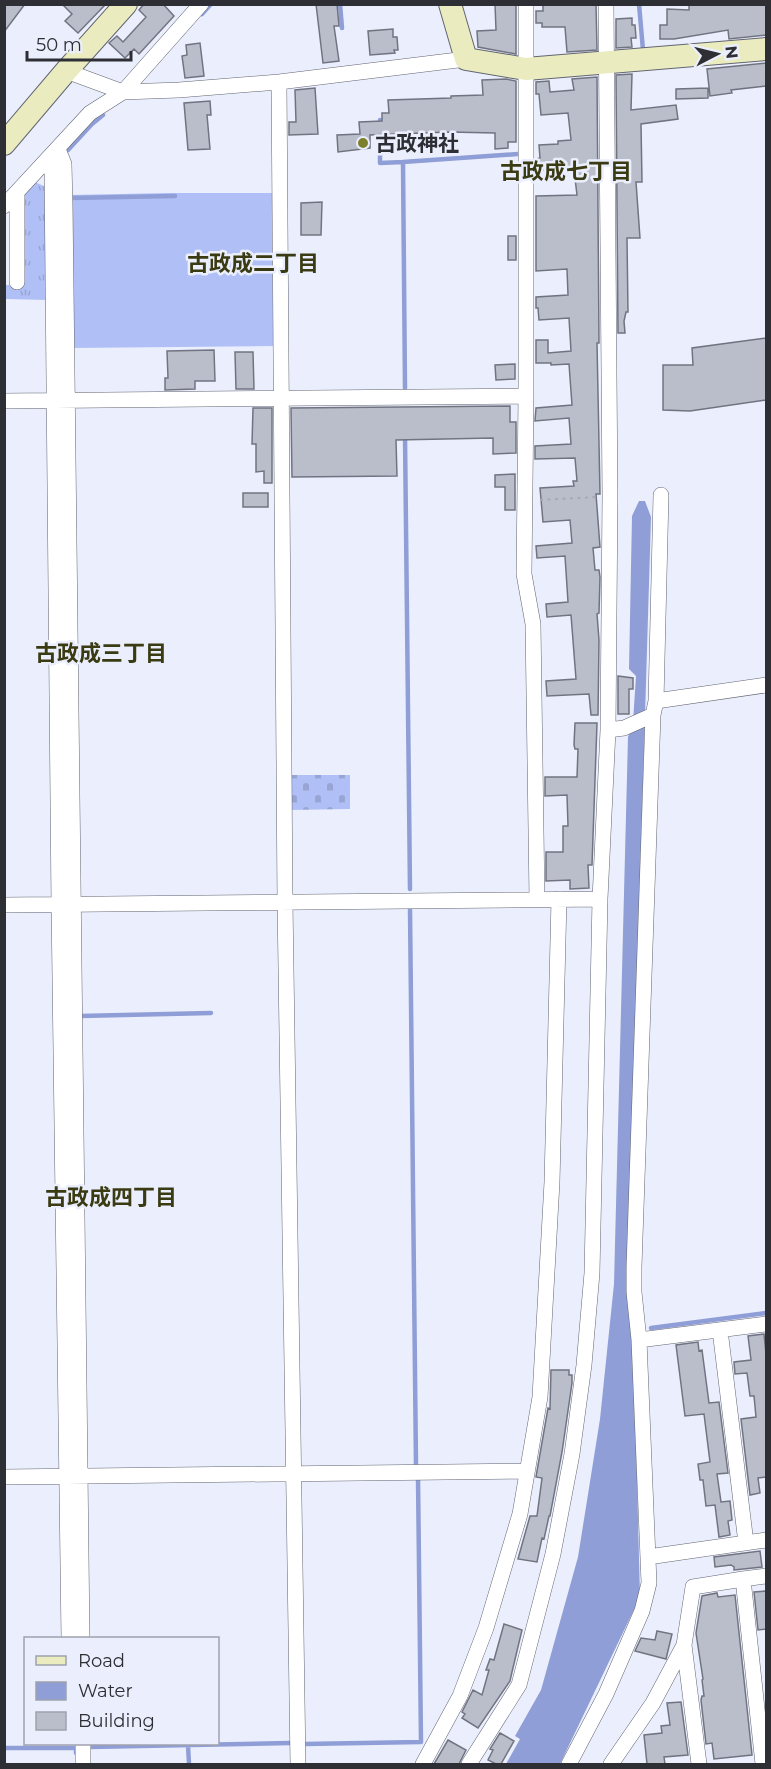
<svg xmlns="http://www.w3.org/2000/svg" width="771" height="1769" viewBox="0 0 771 1769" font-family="Montserrat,'Noto Sans JP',sans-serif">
<defs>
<pattern id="grass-tufts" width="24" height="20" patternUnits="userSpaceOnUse" patternTransform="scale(1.5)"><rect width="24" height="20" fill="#b0c0f6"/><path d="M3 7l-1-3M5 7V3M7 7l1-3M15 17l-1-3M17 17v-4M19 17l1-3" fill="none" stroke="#98a5d4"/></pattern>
<pattern id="cemetery-stones" width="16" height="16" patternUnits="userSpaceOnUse" patternTransform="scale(1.5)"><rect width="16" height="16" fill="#b0c0f6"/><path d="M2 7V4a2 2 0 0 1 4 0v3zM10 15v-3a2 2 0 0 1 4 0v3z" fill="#98a5d4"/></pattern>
</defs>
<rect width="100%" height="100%" fill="#ebeffd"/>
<path fill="url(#grass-tufts)" d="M35 182 48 188V300L5 299V285H22V196Z"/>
<path fill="url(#cemetery-stones)" d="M290 775H350V809L290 810Z"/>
<path fill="#b0c0f6" d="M169 193H272L273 346 71 348 69 195Z"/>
<path fill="#8f9ed6" d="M639 501H645L651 517 628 1280 635 1401 640 1597 560 1764H506L520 1739 515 1736 541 1690 578 1557 600 1419 614 1284 628 737 633 722 636 676 629 669 632 516Z"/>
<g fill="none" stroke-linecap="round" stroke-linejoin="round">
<path stroke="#8f9ed6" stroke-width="4.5" d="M340 4 342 28
M639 4 643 50
M202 14 211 4
M380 120V163L403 162 405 388
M68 150 92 124 103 115
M403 162 518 154
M69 198 175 196
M405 436 410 889
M410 909 416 1466
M80 1016 211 1013
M651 1328 766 1313
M304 1744 421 1742 418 1477
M188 1745 189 1764
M89 1747 290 1743
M4 1748H76V1753"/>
</g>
<path fill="#babecb" stroke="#717480" stroke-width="1.5" d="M4 4H25L4 32Z
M62 4H106L78 33 65 21 72 14Z
M144 4H163L174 16 139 54 134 49 125 58 109 43 117 36 123 42 146 17 139 10Z
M316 4H337L339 26H334L339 61 323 63Z
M495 4H516V54L478 47 477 31 496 30Z
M543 4H596L597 50 567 52 565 27H542V23H536V11H543Z
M689 4H766V35L729 39 728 30 674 39H660V25H667V9L689 10Z
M632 18V25H635L636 38H631L632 47 616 48V19Z
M393 29V37H397L398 50H394L395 53 370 55 368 31Z
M200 43 204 76 185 78 182 56 187 55 186 45Z
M766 63V86L731 90 732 93 710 96 707 69Z
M632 74 631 110 676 105 678 119 641 124 642 182H636L640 238H627L628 312H626L624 321 625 333H618L616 75Z
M597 77 599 343H597L600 494H596L600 547 593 548 595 570H599L600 577 599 613 597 614 599 640 598 715H591L589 694 547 696 546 681 576 679 571 615 547 617 546 604 568 602 565 556 537 558 536 546 572 543 570 520 543 522 540 488 574 486 573 481H577L575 458 535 459V446L571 444 569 418 535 421 536 408 572 405 569 364 551 365V363H536V340H548V353L571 351 569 318 539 320 538 308H536V297L568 295 567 269 536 271V196L577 195 574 170H572V167L536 171V159L540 158 539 145 558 144V141L571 140 568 113 541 115 539 94H536V82L549 81 550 92 574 90 572 79Z
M506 79 516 81V142H508V148L495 149V133L449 132 370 135V148L338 152 337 135 360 134 359 122 382 121V113H389L388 100 451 98V96L483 95 482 80Z
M315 88 318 134 289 135V122H296L295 90Z
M708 88V98L676 99V89Z
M210 101 211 115H207L210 149 188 150 184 103Z
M322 202 321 235H301V203Z
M508 236H516V260H508Z
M766 338V400L690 411 663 410V365H693L692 348Z
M214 350 215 381H195V389L165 390V378H168L167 351Z
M235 352H253L254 389H236Z
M515 364V379L496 380 495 365Z
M510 406V422H516V453L493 454V438L396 440 397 476 292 477 291 408Z
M253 408H272V483H264V471L256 472V444H252Z
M515 474V510H505V487H495V475Z
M243 493H268V507H243Z
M618 676 633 678V689H629V714H618Z
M575 723H597L592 865H588L589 888 570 889V880L546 881V852H563V826H568L567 795 545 796V777H577L578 749H575L574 745Z
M764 1334 766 1354V1477L758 1478 760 1493 750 1495 741 1419 756 1417 754 1396H750L747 1373 735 1374 734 1362 751 1360 748 1336Z
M698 1342 699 1351 702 1350 709 1403 719 1402 728 1473 717 1474 721 1502 730 1501 732 1520 728 1521 730 1535 719 1537 715 1505 706 1506 703 1480H700L698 1464 710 1462 704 1414 685 1416 676 1345Z
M551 1370H569V1375H572V1383L562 1452 550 1516H549L544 1539 542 1538 537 1562 518 1559 530 1516H537L542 1478 536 1477 548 1408 550 1409Z
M760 1551 762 1567 734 1570V1567L731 1565 715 1567 714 1557Z
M766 1591V1629L758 1630 754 1592Z
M717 1593 718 1597 735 1595 752 1755 714 1759 712 1743 706 1744 701 1700 702 1696H704L702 1680 703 1679 696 1633 702 1596Z
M504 1624 522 1630 512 1672 510 1681 478 1728 462 1718 465 1714 462 1712 473 1690 482 1695 489 1670H486L490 1659 494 1660Z
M657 1631 672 1634 666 1659 635 1651 641 1638 655 1640Z
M681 1702 688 1755 664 1757 665 1764H647L644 1735 662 1733 661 1726 670 1725 667 1703Z
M500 1733 514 1741 501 1764H496L488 1760 493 1750 490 1749Z
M448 1740 466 1750 459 1764H434Z"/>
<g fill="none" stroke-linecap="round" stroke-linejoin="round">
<g stroke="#626571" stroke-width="16">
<path id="street" d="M526 4V396L524 574 533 624 537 899
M66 71 123 92 179 90 279 82 466 59
M279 82 285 902 298 1764
M58 149 64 164 65 204 82 1638
M47 161 52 172 59 905 69 1638
M17 193V282
M4 206 90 113 123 92 201 4
M4 401 526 396
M656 701 661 495
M608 730 624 728 653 715 656 701 766 685
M4 905 600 899
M720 1330 746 1543
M639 1340 766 1324
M4 1477 527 1471
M648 1557 766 1540
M684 1645 699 1764
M83 1744V1764
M423 1764 460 1696 486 1628 520 1514 540 1397 552 1182 559 899
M469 1764 519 1685 553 1554 572 1454 584 1365 592 1273 600 899 608 730 610 496 606 4
M569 1764 606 1694 642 1611 649 1583 639 1340 634 1292V1267L653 715
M611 1764 653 1703 684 1645 693 1587 743 1579
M763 1764 743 1579 766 1576"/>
</g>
<g stroke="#626571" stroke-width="24">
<path id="secondary" d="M450 4 466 59 526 69 766 49
M4 144 66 71 126 4"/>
</g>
<path stroke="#a6a9b3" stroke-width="2" stroke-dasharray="3 4.5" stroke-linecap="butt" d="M540 500 597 497"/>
<use href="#street" stroke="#fff" stroke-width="15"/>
<use href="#secondary" stroke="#eaecbf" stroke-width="22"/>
</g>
<circle fill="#7d802a" stroke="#ebeffd" stroke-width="2" cx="363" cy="143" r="6"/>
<g text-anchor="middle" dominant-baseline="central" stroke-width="5" stroke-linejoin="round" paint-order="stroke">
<g font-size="21" font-weight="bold" fill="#2e2f34" stroke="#ebeffd" text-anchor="start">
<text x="375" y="143">古政神社</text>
</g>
<g font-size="22" font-weight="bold" fill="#3a3b13" stroke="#ebeffd">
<text x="566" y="171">古政成七丁目</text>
<text x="253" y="263">古政成二丁目</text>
<text x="101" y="653">古政成三丁目</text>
<text x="111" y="1197">古政成四丁目</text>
</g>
</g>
<rect width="771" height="1769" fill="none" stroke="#2e2f34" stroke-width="12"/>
<rect x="24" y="1637" width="195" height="108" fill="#ebeffd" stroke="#9fa2ad" stroke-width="1.5"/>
<rect x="36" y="1656" width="30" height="9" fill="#eaecbf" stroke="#9fa2ad" stroke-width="1.5"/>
<text x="78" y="1667" font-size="18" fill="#2e2f34">Road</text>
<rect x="36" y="1682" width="30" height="18" fill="#8f9ed6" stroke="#9fa2ad" stroke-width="1.5"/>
<text x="78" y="1697" font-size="18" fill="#2e2f34">Water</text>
<rect x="36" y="1712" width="30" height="18" fill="#babecb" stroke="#9fa2ad" stroke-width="1.5"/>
<text x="78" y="1727" font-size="18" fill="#2e2f34">Building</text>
<g transform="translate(717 54) rotate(83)" stroke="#ebeffd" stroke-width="4.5" paint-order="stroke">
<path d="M0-4.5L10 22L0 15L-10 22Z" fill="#2e2f34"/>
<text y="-9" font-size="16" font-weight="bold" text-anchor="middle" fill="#2e2f34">N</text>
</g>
<path d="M27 51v9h104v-9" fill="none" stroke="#2e2f34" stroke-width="3"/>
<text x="36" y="51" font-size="18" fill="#2e2f34" stroke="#ebeffd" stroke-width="4.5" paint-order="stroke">50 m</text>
</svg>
